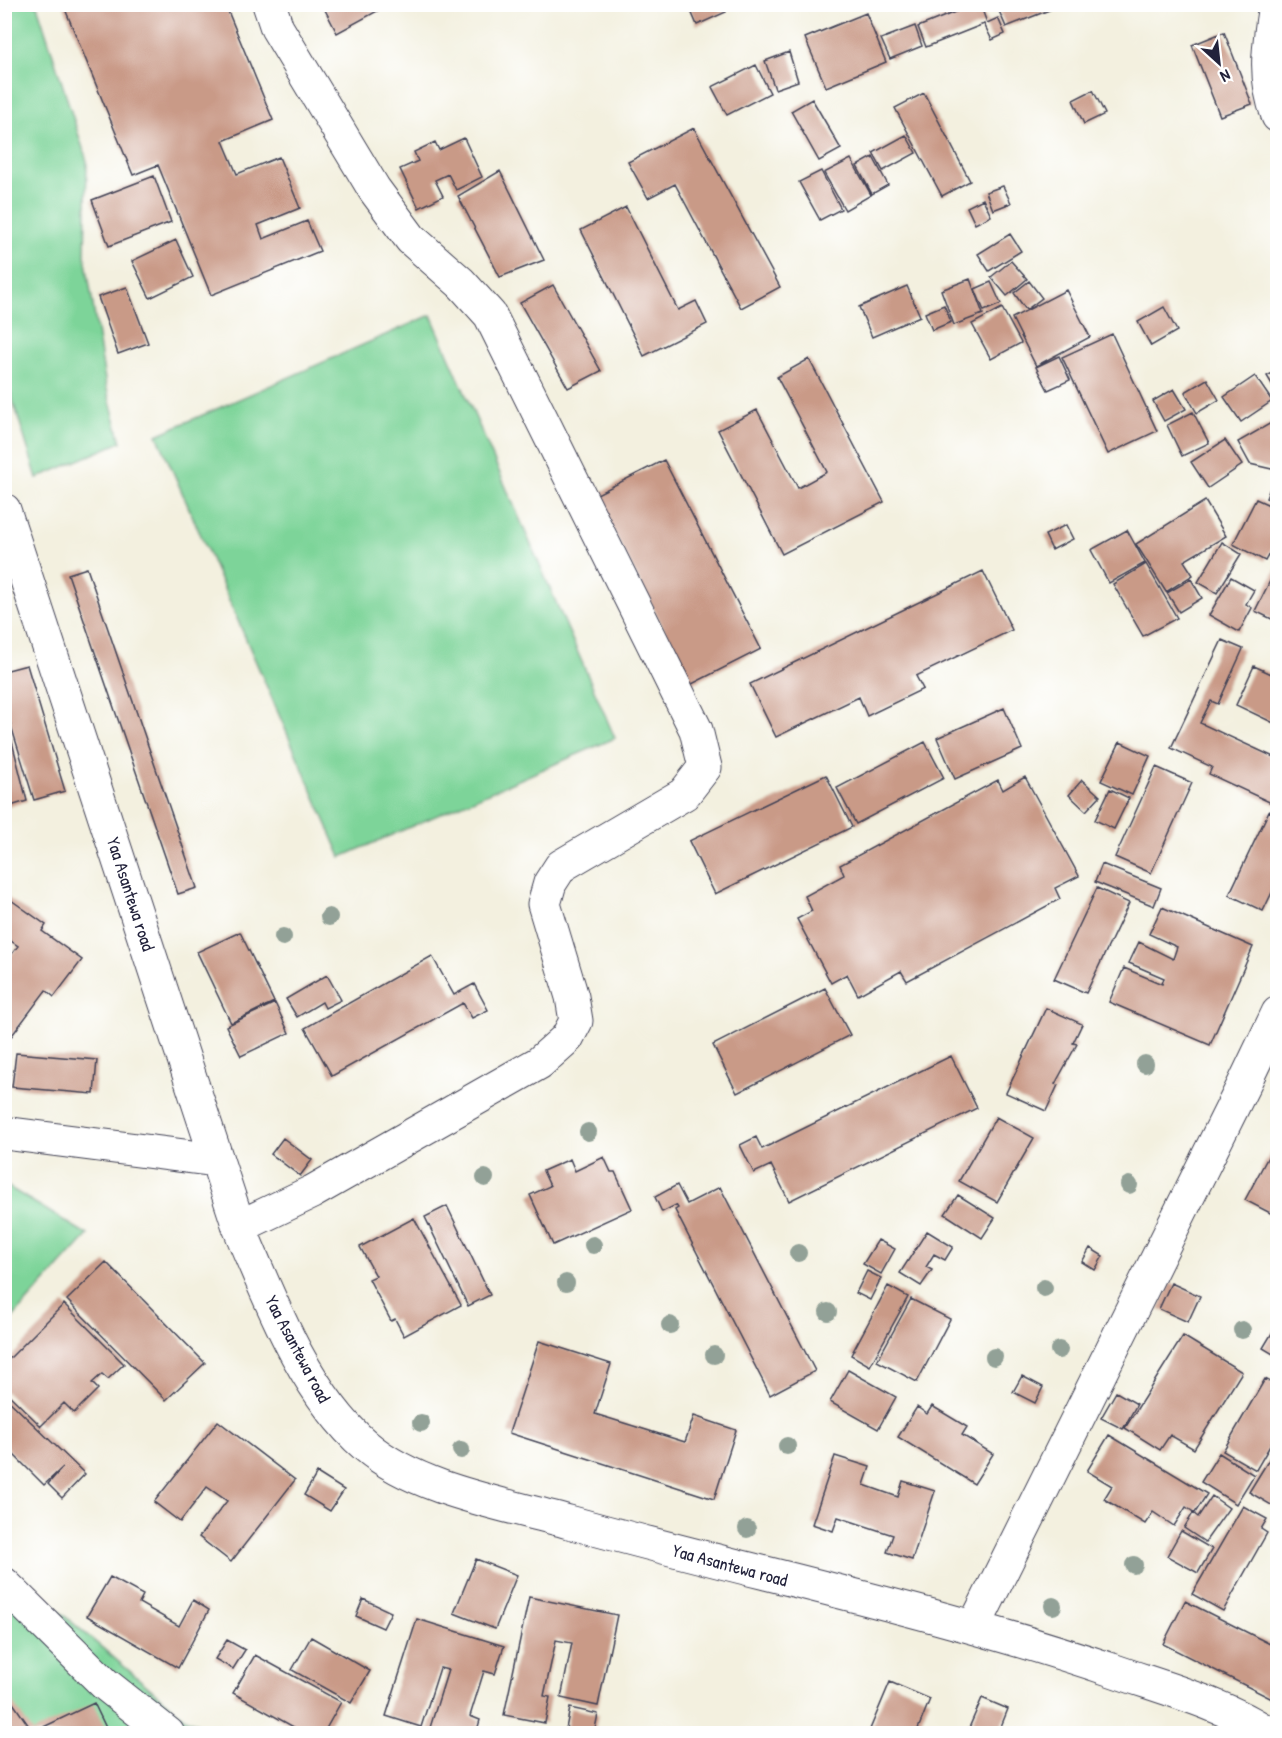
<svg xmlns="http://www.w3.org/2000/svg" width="1282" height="1738" viewBox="0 0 1282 1738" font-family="'Patrick Hand',sans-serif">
<rect width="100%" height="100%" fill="#fff"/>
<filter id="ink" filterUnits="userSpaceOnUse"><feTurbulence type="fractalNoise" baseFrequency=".0167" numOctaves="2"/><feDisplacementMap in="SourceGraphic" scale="12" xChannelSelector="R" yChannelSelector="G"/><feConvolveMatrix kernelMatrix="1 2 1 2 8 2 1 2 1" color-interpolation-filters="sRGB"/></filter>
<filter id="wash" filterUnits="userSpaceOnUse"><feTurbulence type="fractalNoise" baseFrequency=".008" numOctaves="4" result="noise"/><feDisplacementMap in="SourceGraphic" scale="24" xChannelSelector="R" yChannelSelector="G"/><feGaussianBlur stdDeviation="1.35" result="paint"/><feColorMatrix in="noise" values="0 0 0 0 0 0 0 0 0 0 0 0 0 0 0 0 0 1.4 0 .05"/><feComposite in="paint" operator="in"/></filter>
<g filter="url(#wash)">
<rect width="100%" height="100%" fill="#f3f0df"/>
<path fill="#7dd499" stroke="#507b6a" stroke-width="1.5" d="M4 5H37L87 161 85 255 106 386 121 442 37 478 5 375Z
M431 315 615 738 341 857 157 435Z
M5 1185 88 1235 5 1326Z
M4 1562 8 1568 185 1718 216 1733H5Z"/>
<g id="blocks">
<path fill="#c99a87" d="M63 4H225L273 120 223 141 237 174 279 157 300 208 258 225 263 239 307 221 320 251 211 295 158 165 133 175Z
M322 4H379L381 9 337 33Z
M688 4H722L726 12 697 25Z
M975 4H980L987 23 998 18 1005 34 992 40 984 24 926 47 918 27Z
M996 4H1062V5L1006 27Z
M866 13 886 62 826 87 805 38Z
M915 26 922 46 890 59 881 39Z
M1224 32 1252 104 1220 116 1192 45Z
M789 52 798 81 775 89 765 61Z
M756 65 770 93 727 115 712 87Z
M1093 90 1105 114 1084 124 1073 100Z
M924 93 970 181 942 196 895 108Z
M812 99 841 149 819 161 791 111Z
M694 128 780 287 741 308 675 184 648 198 628 162Z
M906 135 916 153 883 171 873 153Z
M464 138 482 177 456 190 448 174 435 180 443 196 419 208 400 169 418 161 414 152 435 142 439 150Z
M873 157 888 185 872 194 857 166Z
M851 159 871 195 845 210 824 173Z
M500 171 544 260 500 277 458 196Z
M821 171 841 209 820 220 799 182Z
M154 176 171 222 109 246 92 200Z
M1003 186 1011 203 993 210 986 192Z
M983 199 991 216 975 224 967 207Z
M626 207 678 310 696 301 707 324 644 356 581 230Z
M1010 234 1021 251 989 271 978 254Z
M176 240 193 277 150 298 132 261Z
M1011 261 1027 279 1007 296 991 277Z
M970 279 983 314 954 325 941 290Z
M1029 281 1042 298 1026 310 1014 293Z
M991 282 1001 304 984 311 975 289Z
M553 285 601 371 568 388 520 303Z
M907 286 920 316 872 337 859 307Z
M127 287 148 343 118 354 98 297Z
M1066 290 1090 337 1036 366 1012 318Z
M944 305 951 322 932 330 925 313Z
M1164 307 1177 331 1151 346 1138 322Z
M1002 308 1021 343 991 359 972 324Z
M1112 334 1157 431 1108 454 1062 357Z
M1059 356 1070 380 1048 390 1036 367Z
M809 359 884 502 782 554 718 430 757 410 798 488 827 472 777 377Z
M1278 370V394L1267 376Z
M1255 376 1272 401 1241 422 1224 397Z
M1207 379 1219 400 1197 413 1185 392Z
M1174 389 1186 409 1164 421 1153 401Z
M1193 412 1209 443 1182 456 1167 425Z
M1278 419 1276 470 1250 464 1238 442Z
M1225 440 1242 465 1208 488 1191 462Z
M664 460 761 649 692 684 595 495Z
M1274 479 1278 481V503L1266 498Z
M1256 499 1278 509V537L1265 561 1233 544Z
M1205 501 1226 536 1184 561 1193 575 1166 592 1136 544Z
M1066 525 1073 539 1052 550 1045 535Z
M1127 530 1145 563 1109 583 1091 550Z
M1222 542 1241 554 1217 593 1198 582Z
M1146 564 1177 618 1143 636 1113 584Z
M1278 565V622L1255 611Z
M87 568 197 888 178 894 68 574Z
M983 571 1012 630 916 676 923 689 867 716 859 697 776 737 750 684Z
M1231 577 1254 590 1246 604 1252 608 1239 632 1209 615Z
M1191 579 1202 598 1179 612 1167 593Z
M1222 640 1243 649 1218 704 1211 701 1200 723 1278 759V806L1209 774 1212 767 1171 748Z
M27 665 65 791 34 800 4 703V671Z
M1254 666 1278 677V725L1236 705Z
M1004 708 1022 749 955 779 937 738Z
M11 738 27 801 4 808V740Z
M925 742 944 778 856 824 837 788Z
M1120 742 1150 756 1132 795 1101 781Z
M1156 767 1192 783 1151 873 1115 857Z
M826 775 852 827 715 894 689 841Z
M1025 777 1079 876 1055 888 1060 899 907 981 901 971 858 995 847 974 831 983 797 919 812 911 805 896 844 875 840 865 998 780 1003 790Z
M1082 780 1100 796 1086 811 1069 795Z
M1110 789 1129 798 1114 829 1095 820Z
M1269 811 1278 815V880L1263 911 1229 895Z
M1102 864 1161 888 1154 906 1095 882Z
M1097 888 1129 903 1086 993 1054 979Z
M4 895 46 925 42 931 82 960 54 997 46 990 10 1038 4 1034V964L18 946 4 936Z
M1162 907 1253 947 1210 1045 1109 1002 1124 968 1162 984 1164 978 1129 963 1139 942 1173 959 1177 947 1149 934Z
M240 932 274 1002 231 1023 197 952Z
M432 956 454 995 474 984 488 1010 472 1018 463 1003 332 1076 305 1028Z
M327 975 341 1000 325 1008 322 1002 297 1017 286 999Z
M825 988 850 1035 737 1093 713 1045Z
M275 1003 289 1033 241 1056 226 1026Z
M1046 1008 1082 1024 1073 1043 1077 1044 1055 1084 1058 1085 1046 1111 1006 1093Z
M16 1053 97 1060 94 1094 12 1087Z
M951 1056 977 1108 789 1201 771 1165 754 1173 740 1145 756 1137 762 1149Z
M996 1117 1034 1138 997 1202 959 1181Z
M283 1138 312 1160 300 1176 271 1154Z
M1278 1138V1217L1245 1200Z
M604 1157 611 1172H615L632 1209 553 1245 530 1195 550 1186 543 1171 570 1159 575 1171Z
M677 1185 687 1204 720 1187 815 1371 770 1395 675 1210 678 1208 676 1205 662 1212 655 1197Z
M958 1195 995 1218 982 1238 945 1214Z
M447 1206 490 1295 468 1306 425 1217Z
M414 1218 461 1305 404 1336 395 1319 391 1321 369 1279 376 1276 360 1247Z
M927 1231 953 1247 945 1260 934 1254 926 1267 932 1270 921 1286 900 1273Z
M878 1240 895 1249 881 1274 863 1264Z
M1090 1248 1103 1256 1095 1270 1082 1262Z
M106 1262 205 1363 166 1400 67 1300Z
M867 1271 881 1278 870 1300 856 1293Z
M1171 1283 1200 1296 1188 1322 1159 1309Z
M888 1286 908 1297 870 1366 851 1355Z
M911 1299 950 1319 917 1382 877 1361Z
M64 1304 124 1364 108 1379 102 1374 92 1383 98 1389 74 1413 64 1403 41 1426 4 1390V1364Z
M1278 1323V1357L1263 1348Z
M1183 1336 1242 1372 1194 1449 1170 1435 1160 1450 1125 1428Z
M539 1341 611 1364 595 1414 685 1442 694 1416 736 1430 714 1499 509 1433Z
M848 1370 896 1397 878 1429 830 1402Z
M1022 1376 1043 1387 1035 1403 1013 1392Z
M1265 1379 1278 1386V1432L1256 1470 1223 1451Z
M1116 1392 1137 1404 1123 1429 1101 1418Z
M4 1396 85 1474 62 1498 48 1484 63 1467 44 1485 4 1445Z
M932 1406 967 1427 962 1435 993 1454 974 1484 898 1437 917 1407 927 1414Z
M218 1421 295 1480 231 1562 199 1537 227 1501 207 1487 180 1522 154 1502Z
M1109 1435 1207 1494 1195 1513 1186 1507 1174 1526 1153 1512 1145 1524 1104 1499 1112 1486 1087 1471Z
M1278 1445V1509L1249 1492Z
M1219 1453 1254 1475 1236 1504 1201 1482Z
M835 1456 870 1467 864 1485 898 1497 903 1481 935 1491 912 1560 887 1552 893 1535 838 1517 833 1531 812 1524Z
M317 1473 344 1490 330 1511 304 1495Z
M1212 1496 1229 1508 1205 1542 1184 1528 1193 1513 1198 1517Z
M1243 1506 1267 1519 1261 1529 1267 1533 1223 1611 1192 1594Z
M1181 1531 1212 1549 1198 1573 1167 1556Z
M476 1559 517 1575 495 1629 454 1613Z
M110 1577 143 1595 139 1603 179 1626 193 1600 209 1610 178 1668 87 1616Z
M529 1597 617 1615 598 1706 561 1698 572 1643 556 1640 544 1696 550 1697 545 1723 504 1715Z
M363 1599 391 1612 383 1628 356 1616Z
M1185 1601 1278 1648V1689L1272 1699 1163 1644Z
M417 1619 504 1646 495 1674 484 1671 470 1716 480 1720 476 1734H428L448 1670 440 1668 421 1727 386 1716Z
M311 1637 370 1671 351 1703 292 1670Z
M227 1640 245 1650 233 1669 215 1659Z
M255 1655 341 1702 323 1734H306L233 1693Z
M890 1682 930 1699 916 1734H868Z
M4 1690 33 1732 94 1703 109 1734H4Z
M982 1698 1008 1709 998 1734H982L969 1728Z
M570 1708 598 1714 594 1734H565Z"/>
</g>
</g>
<g filter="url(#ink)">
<use href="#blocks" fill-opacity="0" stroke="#414154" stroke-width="1.5"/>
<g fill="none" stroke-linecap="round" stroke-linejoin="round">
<g stroke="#414154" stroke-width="35">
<path id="minor" d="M1275 4C1269 46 1263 76 1278 116
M4 510 239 1227C270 1300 305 1393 366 1446 417 1490 505 1504 569 1522 749 1572 935 1610 1112 1670 1160 1687 1228 1705 1269 1734
M4 1133 216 1160
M239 1227 312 1192 539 1063 567 1038 576 1021 572 997 544 904 550 883 561 866 684 794 705 767 696 730 490 315 461 283 411 239 374 189 277 28 269 4
M4 1584 105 1684 168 1734
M974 1627 1244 1084 1278 1013"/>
</g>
<use href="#minor" stroke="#fff" stroke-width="33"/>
</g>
<g fill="#92a197">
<circle cx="329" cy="917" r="9"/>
<circle cx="283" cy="937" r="9"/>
<circle cx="1145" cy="1064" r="9"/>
<circle cx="588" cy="1132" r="9"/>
<circle cx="485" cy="1178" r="9"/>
<circle cx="1129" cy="1185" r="9"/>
<circle cx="593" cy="1245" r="9"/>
<circle cx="798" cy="1253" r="9"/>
<circle cx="566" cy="1283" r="9"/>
<circle cx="1044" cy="1288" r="9"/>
<circle cx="828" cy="1312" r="9"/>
<circle cx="670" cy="1325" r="9"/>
<circle cx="1242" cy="1330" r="9"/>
<circle cx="1059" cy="1350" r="9"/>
<circle cx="714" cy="1355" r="9"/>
<circle cx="994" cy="1357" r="9"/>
<circle cx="421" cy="1423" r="9"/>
<circle cx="787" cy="1446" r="9"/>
<circle cx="461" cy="1450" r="9"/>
<circle cx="747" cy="1529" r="9"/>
<circle cx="1134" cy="1565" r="9"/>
<circle cx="1053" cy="1606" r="9"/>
</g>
</g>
<g text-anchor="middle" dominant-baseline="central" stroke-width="5" stroke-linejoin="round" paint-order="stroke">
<g font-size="18" fill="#22223b" stroke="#fff">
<text transform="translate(131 894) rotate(72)">Yaa Asantewa road</text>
<text transform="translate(298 1349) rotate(62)">Yaa Asantewa road</text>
<text transform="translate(730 1565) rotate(15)">Yaa Asantewa road</text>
</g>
</g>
<rect width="1282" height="1738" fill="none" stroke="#fff" stroke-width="24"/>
<g transform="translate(1219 63) rotate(153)" stroke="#ffffff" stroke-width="4.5" paint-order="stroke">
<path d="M0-4.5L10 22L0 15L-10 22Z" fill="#22223b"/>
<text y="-9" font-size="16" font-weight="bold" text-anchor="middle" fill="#22223b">N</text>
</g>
</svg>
